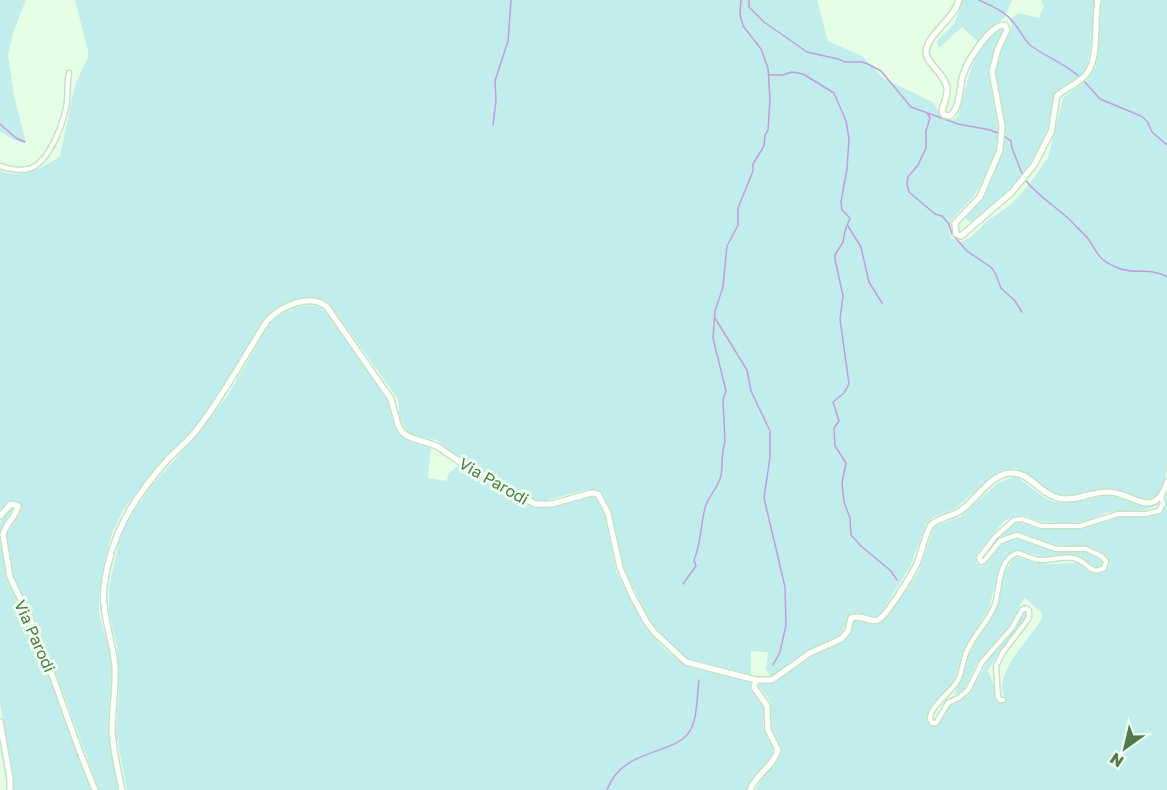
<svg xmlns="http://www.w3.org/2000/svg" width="1167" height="790" viewBox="0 0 1167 790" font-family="'Golos Text',sans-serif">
<rect width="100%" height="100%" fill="#e6fee6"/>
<path fill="#c2eded" d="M0 0H26L14 30 8 55 14 96 26 143C17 143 9 136 0 132Z
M75 0H817L828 41 862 56 883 78 934 103 941 118C949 121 952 122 958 116 966 89 973 41 1002 28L1004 31 996 47 989 73 998 128V142L996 152 981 184 973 197 952 219 949 229 951 238 961 242 971 237 986 222 1010 205 1028 186 1048 158 1063 98 1087 80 1096 67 1102 0H1167V470C1165 477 1164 490 1157 495 1140 507 1122 487 1104 488 1089 490 1075 499 1059 495 1043 491 1031 475 1016 468L999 471 956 508 932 518 926 524 910 567 880 615 877 618 859 613 850 614 841 635 835 640 809 651 771 677 766 669 768 652 751 651V676L688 659 668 643 649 619 623 567 611 511 603 494 599 490 589 489 544 501 531 499 456 456 437 440 423 438 407 432 400 418 398 399 328 302C311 291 283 301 269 314 256 326 245 356 234 372 220 392 207 412 192 431 162 467 119 499 108 548 103 568 98 589 99 610 101 628 110 645 111 664 112 688 107 713 109 736 111 754 116 772 119 790H99L41 633 12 575 6 535 19 514 20 505 16 501H11L0 511V171C20 179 44 168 60 156L75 85 88 57V51Z
M963 0H1012L1004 18 995 24 984 34 979 43 962 27 939 48 937 41 954 24Z
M1041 0H1096L1090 51 1086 69 1083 74 1057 91 1055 96 1045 137 1026 170 1015 186 971 222 967 220 966 216 982 199 1004 145 1006 135 996 86V70L1002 49 1012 26 1010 19 1018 13 1039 18 1044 6Z
M309 305 318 306 324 310 389 399 393 420 400 435 412 442 431 447 428 478 447 481 448 474 459 465 534 507C556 510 577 493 596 497L604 511 616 571 643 624 661 646 683 664 691 667 751 682 752 689 764 706 763 728 773 748V753L768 763 754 776 747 790H127L116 733 119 682 117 646 109 613V587L120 537 126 522 151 486 195 437 227 396 271 322C281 313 296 306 309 305Z
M1014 477 1018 478 1045 498 1054 502 1069 503 1111 495 1137 505 1158 503 1159 505 1144 510 1108 512 1086 521 1071 523 1042 522 1022 515 1015 516 1004 521 977 554 976 563 980 567C994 563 996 543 1011 539 1025 535 1041 549 1055 551 1065 553 1074 550 1083 552 1091 553 1099 558 1103 563L1100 567C1090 568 1087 561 1079 556L1045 557 1017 550 1010 554 999 570 989 608 965 648 953 683 928 712V721L932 725H938L950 705 968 696 989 658 1025 613 1028 617 995 659 988 671 995 688 997 702 1001 703 1006 700C990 675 1030 640 1042 618V613L1025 598 1021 603 1012 625 977 663 963 692 959 694H954L962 678 971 650 995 612 1005 572 1014 557 1047 564 1077 563C1088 570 1097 580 1109 568V559C1091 541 1078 548 1055 545 1031 542 1028 526 1000 537L1011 525 1017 522 1041 529H1081L1119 517 1152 515 1164 509 1167 488V790H756L761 779 779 759 782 749 772 729 771 703 757 684 774 682 819 652 842 643 850 634 852 620 858 619 876 624C887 620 915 580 920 568 925 554 929 540 935 526L960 517 998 483Z
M12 506 15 509 1 533 5 571 9 585 35 637 91 790H13L14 779 0 703V524L3 516Z"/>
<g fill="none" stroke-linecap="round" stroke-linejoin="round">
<path stroke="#c19ddc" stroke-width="1.5" d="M749 0V7L764 22 807 52 838 59 845 62H862L868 64 881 71 911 107 958 124 990 130 1000 134
M979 0C993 7 1004 10 1014 23 1020 30 1024 40 1031 46 1047 57 1065 64 1080 77
M769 75H783L792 72 803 74 834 93 846 121 849 138 847 169 841 202 842 210 850 218 845 231 843 242 835 255V259L843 296 840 319 849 384 844 393 833 402 839 421 834 428 835 446 846 463 842 483 844 502 850 518 851 535 861 546 891 571 897 580
M1083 80 1100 99 1141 116 1147 121 1152 132 1167 145
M927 113 930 118 926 131V148L918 165 908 177 907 184 909 192 935 214 942 216 949 224 952 234 967 251 992 268 996 275 1001 288 1015 301 1022 312
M0 124 16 138 25 142
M493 125 496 101 495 81 508 41 511 0
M1004 136 1011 141 1012 148 1023 176
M1025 180C1039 197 1058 208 1073 223 1078 229 1085 234 1089 240 1100 257 1098 259 1118 268 1134 275 1152 267 1167 277
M848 226 861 247 869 282 882 303
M715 318 747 370 751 391 770 431V457L764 498 785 587 786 625 780 652 773 665
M683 584 696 566 694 560C702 542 700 523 706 505 710 494 719 487 721 475 723 464 721 453 725 442L723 400 726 391 713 338 715 311 723 287 727 246 738 225V208L753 171V164L764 146 765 135 768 130 770 99 768 68 761 49 743 26 740 14 741 0
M607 790C623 745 680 757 692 727 698 713 697 695 699 680"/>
<g stroke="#c4e4c0" stroke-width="7">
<path id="minor" d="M0 166C8 169 20 171 28 169 50 164 64 121 67 102 68 92 67 82 69 73
M1003 700H1000L998 697 996 666 1003 652 1029 618V611L1026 608 1022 610 1012 628 982 662 968 690 960 697 948 703 936 723H932L930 719C930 705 952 693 959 678 963 668 963 656 969 647 976 633 988 621 994 607 1001 590 996 561 1017 553 1025 555 1033 559 1040 560 1052 561 1068 554 1079 560 1089 565 1092 575 1104 568L1106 561 1101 556 1086 549H1056L1017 535 1000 541 984 561 981 562 979 558 995 537 1014 520 1022 519 1041 526H1080L1118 514H1145L1159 511 1163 504 1161 496"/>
</g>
<g stroke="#c4e4c0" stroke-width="8">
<path id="tertiary" d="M959 0C954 19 928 34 926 51 925 63 945 73 947 88 948 95 944 103 942 111L944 115 950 116C961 107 959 88 963 75 967 62 990 24 1005 25L1007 30 998 49 992 72 1002 126 1000 150 980 197 955 223 956 234 961 236 1012 192 1034 165 1051 132 1057 96C1066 87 1081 83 1088 72 1099 55 1094 20 1098 0
M0 516 11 504 18 506C16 517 5 524 3 535L10 577 38 636 81 755 95 790
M0 722 10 779V790
M122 790C118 771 113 750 112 731 112 710 116 689 115 667 113 640 101 614 104 586 111 533 134 497 169 458 178 449 187 442 195 432 223 397 243 358 267 321 280 307 310 292 327 307L391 399 398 425 402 432 409 437 437 446 457 460 535 504H552L591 493 598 494 608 513 620 568 632 595 646 621 655 633 686 662 756 680H772L810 653 841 639 848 631 851 618C862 614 871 623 878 620 886 617 915 570 918 561 923 549 924 536 931 525 939 517 951 517 960 511 976 501 989 475 1010 473 1029 471 1040 494 1058 498 1076 502 1090 492 1107 492 1132 491 1154 523 1167 482
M750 790C756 774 773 767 778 750L768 730 767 706 754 687 756 680"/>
</g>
<use href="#minor" stroke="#fff" stroke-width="4"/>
<use href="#tertiary" stroke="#fff" stroke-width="5"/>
</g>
<g text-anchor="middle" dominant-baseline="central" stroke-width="6" stroke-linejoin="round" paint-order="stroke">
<g font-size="16" fill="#537a48" stroke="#edffee">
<text transform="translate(494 481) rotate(30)">Via Parodi</text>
<text transform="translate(35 636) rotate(66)">Via Parodi</text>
</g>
</g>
<g transform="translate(1125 748) rotate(214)" stroke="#edffee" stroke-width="4.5" paint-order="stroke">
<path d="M0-4.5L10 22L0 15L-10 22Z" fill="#537a48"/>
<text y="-9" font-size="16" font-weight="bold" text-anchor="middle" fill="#537a48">N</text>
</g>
</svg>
